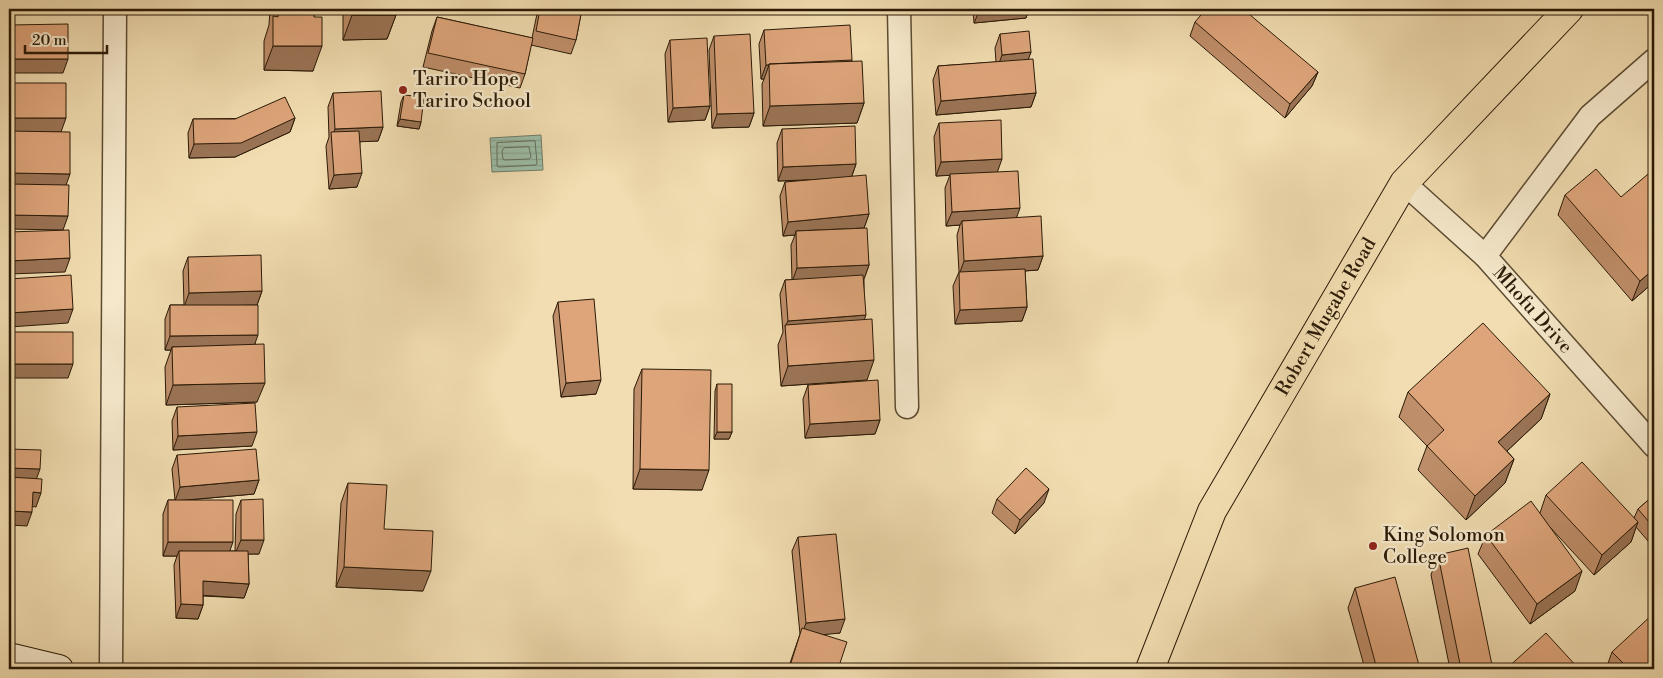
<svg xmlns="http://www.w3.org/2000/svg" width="1663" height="678" viewBox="0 0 1663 678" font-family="'Libre Bodoni',serif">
<defs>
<pattern id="water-rules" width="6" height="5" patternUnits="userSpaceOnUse" patternTransform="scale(1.25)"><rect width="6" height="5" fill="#9cbda7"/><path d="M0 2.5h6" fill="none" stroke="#87a28e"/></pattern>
</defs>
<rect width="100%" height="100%" fill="#f1ddb1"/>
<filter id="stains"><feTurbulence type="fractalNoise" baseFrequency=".004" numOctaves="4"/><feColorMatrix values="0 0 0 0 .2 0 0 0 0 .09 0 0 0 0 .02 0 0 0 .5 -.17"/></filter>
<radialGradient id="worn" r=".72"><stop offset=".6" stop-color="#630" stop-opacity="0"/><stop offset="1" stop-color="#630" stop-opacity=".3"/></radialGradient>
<path fill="url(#water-rules)" stroke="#6e7c67" d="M541 135 543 170 492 172 490 138Z"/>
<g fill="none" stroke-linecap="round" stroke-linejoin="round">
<path stroke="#636c57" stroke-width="1" d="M535 141 537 163 536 165 499 167 497 166V143Z
M529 147 531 157 529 159 505 160 503 159 502 151 504 148Z"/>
<g stroke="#5c4b32" stroke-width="25">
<g id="street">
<path d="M899 9 907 407"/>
<path id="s1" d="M1404 183 1485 256 1654 446"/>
<path d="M1485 256 1590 116 1654 60"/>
<path d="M111 669 115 9"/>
</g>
</g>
<g stroke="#2a1a07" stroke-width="30">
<path id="secondary" d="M9 657 59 669"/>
</g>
<g stroke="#2a1a07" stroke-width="30">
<g id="primary">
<path id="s2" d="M1150 669 1212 511 1404 183 1569 9"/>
</g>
</g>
<use href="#street" stroke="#f6e9cc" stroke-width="22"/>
<use href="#secondary" stroke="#f6e9cc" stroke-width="28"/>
<use href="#primary" stroke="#f1ddb1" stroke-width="28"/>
</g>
<path fill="#bf8e6a" stroke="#2a1a07" d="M270 9H314L313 71 264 70V41L269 25Z
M343 9H396V15L387 39 343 40Z
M538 9H582L576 40 571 54 531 45 525 74 520 88 423 67 432 31 437 17 532 38Z
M973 9H1029L1026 18 974 23Z
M1195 22 1318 72 1312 86 1285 118 1190 36Z
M764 30 852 60V61L864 103 857 123 763 126 762 84 764 79H761L759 44Z
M1000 34 1031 52 1028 59 1036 93 1031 107 936 115 933 80 938 66 996 62 995 48Z
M714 36 754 113 749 127 712 128 709 50Z
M670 40 710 106 705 120 668 122 665 54Z
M333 93 383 127 378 141H360L357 187 329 189 326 146 329 137 328 107Z
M404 95 421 122 419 129 397 126 401 102Z
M295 118 290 132 235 157 189 158 188 133 193 119Z
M939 123 998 172 1017 218 1043 256 1038 270 1025 271 1027 307 1022 321 955 324 953 286 959 272 957 235 960 225 946 226 945 188 950 175 936 176 934 137Z
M782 129 856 164 852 176 869 214 864 228 869 265 864 279V320L867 380 781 386 778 345 783 332 780 294 785 280H792L791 245 795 235 783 236 780 196 785 182 807 180 778 181 777 143Z
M1565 195 1621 197 1654 282 1632 301 1558 215Z
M188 257 262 291 257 305 255 344 257 402 166 405 165 367 171 350H165V319L170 305H184L183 271Z
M558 302 596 394 561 397 553 316Z
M642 369 702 490 633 489 634 389Z
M717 384 732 432 729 439H714L715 391Z
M808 385 880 420 875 434 805 438 803 399Z
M1408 392 1550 394 1541 419 1507 451 1514 459 1505 483 1466 520 1418 470 1427 446 1399 417Z
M177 407 252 446 173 450 172 421Z
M177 455 259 480 254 494 188 500 230 551H235L236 514 241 500 259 554H248L249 584 244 598 203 596V605L198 619 176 618 174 565 177 556H163V514L168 500H175L172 469Z
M348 483 384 529 423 591 336 587 341 503Z
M1546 495 1634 518 1638 509 1654 495V548L1636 527 1631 542 1594 575 1548 525 1575 591 1530 624 1478 554 1486 535 1540 513Z
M997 499 1044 503 1015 534 992 513Z
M798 537 840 633 822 634 838 669H788L800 634 792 551Z
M1438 555 1492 665 1490 669H1450L1431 575Z
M1355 588 1420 669H1365L1348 608Z
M1612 652 1654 669H1606Z"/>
<path fill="#9b7456" stroke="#2a1a07" d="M980 9H1029L1026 18 974 23Z
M352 15H396L387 39 343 40Z
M273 46H322L313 71 264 70Z
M1031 52 1026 66 997 69 1002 55Z
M9 59H68L63 73H9Z
M766 65H769L764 79H761Z
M1318 72 1312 86 1285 118 1290 104Z
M1036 93 1031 107 936 115 941 101Z
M864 103 857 123 763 126 770 106Z
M710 106 705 120 668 122 673 108Z
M754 113 749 127 712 128 717 114Z
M9 118H66L61 132H9Z
M295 118 290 132 235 157 189 158 194 144Z
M400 119 421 122 419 129 397 126Z
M383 127 378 141 332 143V138L335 129Z
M1002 159 997 173 936 176 941 162Z
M856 164 851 178 778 181 783 167Z
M9 173 70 174 65 188 9 187Z
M362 173 357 187 329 189 334 175Z
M1020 208 1015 222 962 221 960 225 946 226 952 212Z
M869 214 864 228 796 231 795 235 783 236 788 222Z
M9 215 68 216 63 230 9 229Z
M1043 256 1038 270 959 275 964 261Z
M70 258 65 272 9 274V261Z
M869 265 864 279 792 282 797 268Z
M1654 269V282L1632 301 1640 281Z
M262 291 257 305 184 307 189 293Z
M1027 307 1022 321 955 324 960 310Z
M73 309 68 323 9 327V313Z
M866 315 861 329 785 327 788 321Z
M258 335 253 349 172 347 171 350H165L170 336Z
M874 360 867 380 781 386 788 366Z
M9 364H73L68 378H9Z
M601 380 596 394 561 397 566 383Z
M265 383 257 402 166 405 173 385Z
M1550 394 1541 419 1490 467 1498 442Z
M880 420 875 434 805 438 810 424Z
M257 432 252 446 173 450 178 436Z
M717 432H732L729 439H714Z
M1514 459 1505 483 1466 520 1475 496Z
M9 468 40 469 35 483 9 482Z
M640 469 709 470 702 490 633 489Z
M259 480 254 494 175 501 180 487Z
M1049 489 1044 503 1015 534 1020 520Z
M33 492 41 493 36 507 28 506Z
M9 511 32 512 27 526 9 525Z
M1638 522 1631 542 1594 575 1602 555Z
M241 540H264L259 554H235Z
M168 542H233L228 556 179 551 177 556H163Z
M344 567 431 571 423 591 336 587Z
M1582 571 1575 591 1530 624 1537 604Z
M203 581 249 584 244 598 198 595Z
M181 604 203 605 198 619 176 618Z
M845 619 840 633 801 637 806 623Z
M1492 665 1490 669H1469Z"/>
<path fill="#dea57b" stroke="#2a1a07" d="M278 9H314V17H322V46H273V16L278 17Z
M352 9H396V15H352Z
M540 9H582L576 40 536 31Z
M1206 9H1243L1318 72 1290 104 1195 22Z
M437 17 533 38 525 74 428 53Z
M68 24V59H9V25Z
M850 25 852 60 769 64V65H766L764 30Z
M1029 31 1031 52 1002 55 1000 34Z
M750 34 754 113 717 114 714 36Z
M707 38 710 106 673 108 670 40Z
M1033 59 1036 93 941 101 938 66Z
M862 61 864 103 770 106 769 64Z
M9 83H66V118H9Z
M381 91 383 127 335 129 333 93Z
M404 95 424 97 421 122 400 119Z
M285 97 295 118 241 143 194 144 193 119H235Z
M1001 120 1002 159 941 162 939 123Z
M855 126 856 164 783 167 782 129Z
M9 131 70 132V174L9 173Z
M359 131 362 173 334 175 331 132Z
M1596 169 1621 197 1654 169V269L1640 281 1565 195Z
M1018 171 1020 208 952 212 950 174Z
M866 175 869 214 788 222 785 182Z
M9 184 69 185 68 216 9 215Z
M1041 216 1043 256 964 261 962 221Z
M867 228 869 265 797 268 796 231Z
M69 230 70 258 9 261V232Z
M261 255 262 291 189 293 188 257Z
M1025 269 1027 307 960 310 959 272Z
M71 275 73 309 9 313V279Z
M863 275 866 315 788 321 785 280Z
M594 299 601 380 566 383 558 302Z
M170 305H258V335L170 336Z
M872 319 874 360 788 366 785 325Z
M1483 323 1550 394 1498 442 1514 459 1475 496 1427 446 1444 430 1408 392Z
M9 332H73V364H9Z
M264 344 265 383 173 385 172 347Z
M642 369 711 370 709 470 640 469Z
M878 380 880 420 810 424 808 385Z
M717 384H732V432H717Z
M255 403 257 432 178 436 177 407Z
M9 449 41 450 40 469 9 468Z
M256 449 259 480 180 487 177 455Z
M1582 462 1638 522 1602 555 1546 495Z
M1026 468 1049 489 1020 520 997 499Z
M9 477 42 479 41 493 33 492 32 512 9 511Z
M348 483 387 485 384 529 433 531 431 571 344 567Z
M1654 495V528L1638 509Z
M263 499 264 540H241V500Z
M168 500H233V542H168Z
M1531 501 1582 571 1537 604 1486 535Z
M836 534 845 619 806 623 798 537Z
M1468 548 1492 665 1469 669H1461L1438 555Z
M179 551H248L249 584 203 581V605L181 604Z
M1395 577 1420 669H1377L1355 588Z
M1654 613V669H1629L1612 652Z
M802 628 847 642 838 669H789Z
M1546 633 1579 669H1506Z"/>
<g fill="#8f2418" stroke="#f6e9cc" stroke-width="2">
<circle cx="403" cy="90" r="5"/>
<circle cx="1373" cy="546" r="5"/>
</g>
<g text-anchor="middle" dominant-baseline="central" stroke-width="4.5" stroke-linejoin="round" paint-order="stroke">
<g font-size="19" fill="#2a1a07" stroke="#f6e9cc" text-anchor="start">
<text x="413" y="79">Tariro Hope<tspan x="413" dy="22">Tariro School</tspan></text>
<text x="1383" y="535">King Solomon<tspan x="1383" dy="22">College</tspan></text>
</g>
<g font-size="19" fill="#2a1a07" stroke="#f6e9cc">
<text stroke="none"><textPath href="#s1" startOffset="181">Mhofu Drive</textPath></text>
<text stroke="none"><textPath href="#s2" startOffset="395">Robert Mugabe Road</textPath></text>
</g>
</g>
<rect width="1663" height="678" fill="none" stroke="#f1ddb1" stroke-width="30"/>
<rect x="10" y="10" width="1643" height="658" fill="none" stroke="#2a1a07" stroke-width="2.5"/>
<rect x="15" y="15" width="1633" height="648" fill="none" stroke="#2a1a07"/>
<path d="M25 45v8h82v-8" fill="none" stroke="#2a1a07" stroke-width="2.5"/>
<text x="32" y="45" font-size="15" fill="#2a1a07" stroke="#f6e9cc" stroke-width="4" paint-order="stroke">20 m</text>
<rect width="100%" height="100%" filter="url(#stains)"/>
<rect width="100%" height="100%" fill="url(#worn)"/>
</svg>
